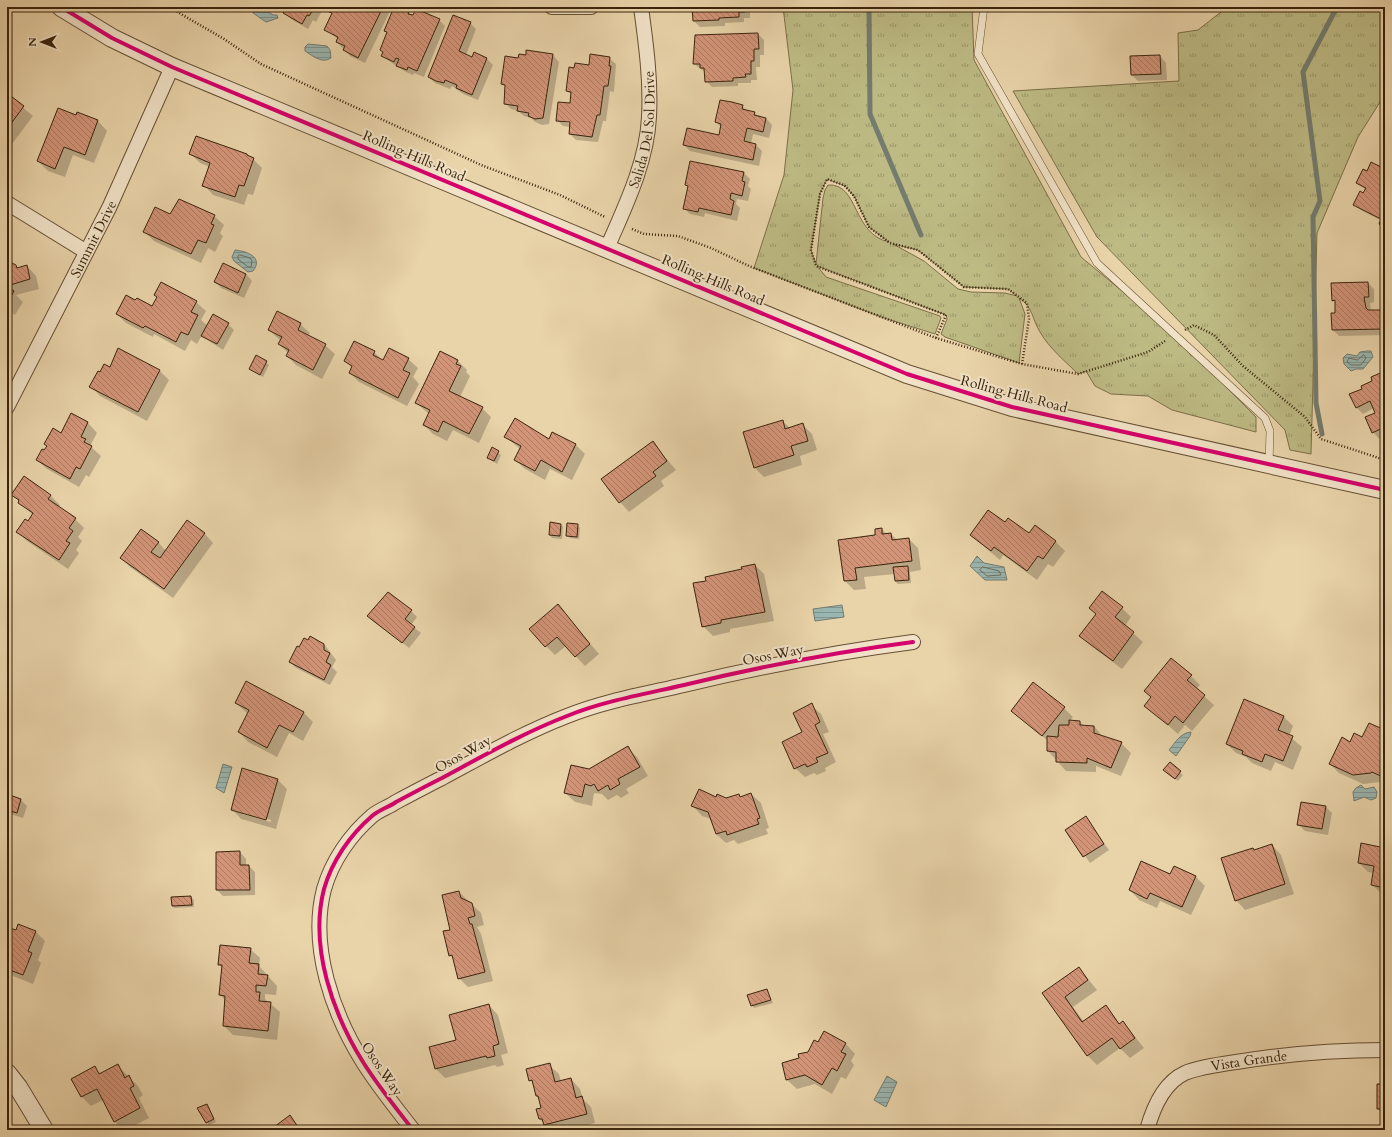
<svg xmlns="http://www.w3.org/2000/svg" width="1392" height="1137" viewBox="0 0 1392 1137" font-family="Cardo,serif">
<defs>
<pattern id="grass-tufts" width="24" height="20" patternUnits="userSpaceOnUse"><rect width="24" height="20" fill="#bdba84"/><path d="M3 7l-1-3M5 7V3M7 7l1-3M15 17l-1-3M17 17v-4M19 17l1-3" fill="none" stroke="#9b976a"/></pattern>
<pattern id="water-rules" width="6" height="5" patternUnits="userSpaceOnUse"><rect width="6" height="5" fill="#9ab6b1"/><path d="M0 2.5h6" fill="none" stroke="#7f948e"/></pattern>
<pattern id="building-back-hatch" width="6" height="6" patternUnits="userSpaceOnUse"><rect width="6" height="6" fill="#d39478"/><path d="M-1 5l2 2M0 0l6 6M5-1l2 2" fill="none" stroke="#ac7961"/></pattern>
</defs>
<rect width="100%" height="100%" fill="#e9d3a9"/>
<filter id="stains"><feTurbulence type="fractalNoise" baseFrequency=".005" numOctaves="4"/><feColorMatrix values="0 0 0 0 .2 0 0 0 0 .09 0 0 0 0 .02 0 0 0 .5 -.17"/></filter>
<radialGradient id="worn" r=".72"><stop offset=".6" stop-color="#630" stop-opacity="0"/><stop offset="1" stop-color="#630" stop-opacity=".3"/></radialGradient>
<path fill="url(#grass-tufts)" stroke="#7c6f48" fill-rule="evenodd" d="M783 7H972L974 60 1081 257 1175 335 1256 417V432L1172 410 1148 396 1111 394 1095 386 1086 371 1078 374C1065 361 1049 348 1040 332 1032 319 1033 307 1019 298L1025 314 1019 363 945 337 941 334 947 319 946 315 817 266 826 277 940 316 941 318 935 334 881 317 754 268 784 175 793 90ZM827 179 845 186 854 196 869 227 889 242C852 234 859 183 828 185L825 190 823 198 816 264 811 250 820 194ZM893 244 918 250 964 287 1008 289 1017 296 1005 293 971 292 958 289 924 261Z
M1224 7H1385V94L1358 137 1317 233 1311 454 1290 450 1285 430 1097 237 1013 91 1179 81 1178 33 1198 30 1221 12Z"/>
<path fill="url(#water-rules)" stroke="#747c6f" d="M253 7H261L273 15H277L278 18 266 22 253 13 251 9Z
M308 44 327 46 330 50 331 58C322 64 313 56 305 51V47Z
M235 250C246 251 264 257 253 271L248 272 234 261 232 257Z
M1367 351H1371L1373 357 1363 369H1356L1351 371 1344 364 1343 358 1347 354 1357 356 1360 352Z
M977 556 984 563 1004 567 1007 580H985L970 566Z
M842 605 844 617 815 621 813 609Z
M1191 732 1190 736 1176 756 1169 750C1175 743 1180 733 1191 732Z
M223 764 232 767 224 793 216 788Z
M1361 785 1365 789 1374 787 1377 792 1376 798 1371 800 1364 797 1354 801 1353 792 1356 788Z
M887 1076 897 1082 886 1107 874 1100Z"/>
<path fill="#0003" fill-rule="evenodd" d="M287 7H324L316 22 313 20 308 29 291 19 285 13Z
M333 7H392L365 63 350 56 337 42 338 39 326 30 333 14 330 12Z
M395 7 409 12 413 17 439 20 445 26 424 77 414 73 413 75 404 71 382 56 388 33 385 31Z
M693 7H750V18H744V22L725 23V26L700 27 694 21Z
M470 23 476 29 466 55 473 58 475 54 487 59 493 65 478 100 463 94 452 86 450 89 435 83 429 77Z
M758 34 764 40V55H760V67H756L757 80H751V83H738V86L712 87 706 81 705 72 694 64Z
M527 52 553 55 559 62 549 124 542 125 535 122 531 118 524 116 518 111 511 109 505 103 506 87 502 84 519 60 526 56Z
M1160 56 1166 63 1167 80 1138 81 1132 75Z
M609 58 616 64 614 92 610 91 606 121H603L598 142 576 140 570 134V127L563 126 557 120 571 104 572 95 567 91 575 69 589 66ZM562 120 575 122V124L562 122Z
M7 94 33 116 9 148 7 147Z
M742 106 747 111 766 118 772 125 769 138 753 134 751 144 756 145 762 151 759 166 690 151 684 145 719 136 721 127 716 122Z
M78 114 98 121 107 131 94 163 73 155 65 177 48 171 38 161Z
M191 154H247L253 159 262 168 253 195 248 194 244 205 213 195 204 185 210 167 200 163Z
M1385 170V228L1380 223 1382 221 1361 210 1355 204 1366 190 1357 183Z
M744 173 750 179 748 186 751 189 748 201 737 199 736 204 740 208 737 221 705 213 704 217 690 214 684 208 689 187 686 185Z
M170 215 214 216 224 225 220 233 223 236 215 252 208 248 201 263 154 241 145 232Z
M7 264 16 266 19 269 27 266 36 276 39 289 16 295 23 302 15 315 7 310Z
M246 274 252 281 244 298 221 288 215 282Z
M1368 283 1374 289V302L1370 303 1371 311H1385V335L1339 336 1333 330 1332 314H1336V303L1333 300Z
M155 295 196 302 206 311 201 320 208 326 228 324 234 330 223 350 209 341 202 335 197 344 191 340 185 351 154 334 153 337 126 323 117 314 153 307 158 298Z
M300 324 310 333 308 336 325 345 335 354 322 379 296 365 287 356 288 353 279 344 281 341 269 330Z
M119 349 160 371 169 380 147 421 100 396 91 386 101 374 110 369Z
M374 352 383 361 408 359 418 368 413 377 419 384 407 406 359 382 350 373 352 368 346 361Z
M458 361 467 370 466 372 470 376 460 397 482 408 491 417 479 443 453 430 447 441 433 434 424 425 429 414 416 403Z
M266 362 269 365 263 377 250 369Z
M1385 372V436L1379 439 1373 432 1377 413 1374 408 1363 414 1356 407 1363 389Z
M72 415 88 423 97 433 90 446 101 456 89 477 86 475 79 487 47 469 37 460 61 434Z
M782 421 790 428 803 425 812 434 817 450 800 456 802 465 764 477 755 468Z
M553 433 576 445 585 454 572 480 550 469 545 480 525 469 515 460 520 449 506 437 549 440Z
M653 443 676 470 661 481 664 486 629 512 620 502Z
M492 449 501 455 497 464 488 458Z
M13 495 51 496 60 505 58 507 75 519 84 528 78 537 82 541 76 550 79 553 68 569 27 541 18 532 33 515Z
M1005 523 1029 535 1055 541 1065 551 1053 567 1048 564 1037 580 1003 555 1000 560 971 535Z
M561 525 563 527 562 539 552 538 550 535Z
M578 525 580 528 579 539 570 538 567 535Z
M882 529 887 535 891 534 897 540 909 539 918 548 921 570 910 572 911 583 898 584 895 581V574L864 577 866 589 854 590 845 581 839 541 876 536Z
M204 533 213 543 173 598 130 567 121 558 158 542 166 551Z
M7 565 13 575 7 577Z
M755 565 764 574 774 621 730 629V632L713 636 703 626 707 581Z
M558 606 599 654 585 666 566 646 555 655 546 646Z
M1090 608H1122L1131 617 1125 626 1143 642 1122 669 1090 645 1081 636 1097 615Z
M411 611 417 617 411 625 421 633 409 648 369 616Z
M324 644 336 660 332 667 337 672 330 685 296 668 290 662Z
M1191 676 1200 685 1196 689 1214 705 1192 731 1185 725 1178 734 1146 706Z
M236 703 303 712 313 722 303 741 289 733 277 757 248 742 239 732 248 714Z
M811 705 821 714 829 732 823 734 836 762 825 768 826 771 817 775 814 773 805 777 795 768Z
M1064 708 1073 717 1070 721 1080 722 1084 726H1094L1103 737 1121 743 1131 753 1121 776 1096 766V772L1066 771 1048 751V741L1012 711Z
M1283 716 1293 726 1289 736 1302 747 1293 770 1275 762 1271 771 1252 763 1246 757 1236 753 1227 744Z
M1385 731V782L1381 780 1380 782 1363 784 1339 773 1330 764 1351 743Z
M627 748 637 757 648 776 626 789 629 793 621 798 617 795 608 800 602 794 594 793 592 806 575 802 565 793 590 770Z
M1170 764 1183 775 1178 781 1167 773Z
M278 780 287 789 276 829 241 819 232 809ZM242 812 271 820V822L242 814Z
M751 794 761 803 769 828 766 829 768 834 738 844 734 840 726 843 716 834 711 819 702 816 693 806 717 798 726 799 738 795 741 798Z
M7 795 21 800 27 806 23 818 7 813Z
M1326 807 1332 813 1328 835 1305 831 1299 825Z
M1086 818 1109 850 1090 863 1067 830Z
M1272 845 1281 855 1294 894 1245 910 1236 900 1253 849 1255 851Z
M1385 849V895L1382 894 1372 885 1374 873 1368 872 1359 863Z
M240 852 246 859V866H249L255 872V895L223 896 217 890Z
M1171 875 1195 876 1205 886 1191 915 1160 901 1157 908 1139 900 1130 890Z
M459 892 481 913 484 925 477 927 481 934 493 981 468 987 459 978 454 959 450 955 451 930Z
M191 897 194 900V907L175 908 172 906Z
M7 928 16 932H36L45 941 38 960 41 963 33 984 13 976 7 970Z
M250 949 260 958 259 966 277 986 276 995 265 994V999L280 1012 277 1040 233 1035 224 1026 226 1001 220 995 223 968 219 965Z
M1079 968 1097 990 1073 1007 1084 1022 1106 1007 1120 1024 1123 1022 1144 1048 1130 1058 1120 1048 1097 1065 1088 1056 1044 993Z
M767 990 773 1003 754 1008 752 1005Z
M489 1005 498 1015 508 1053 501 1055 504 1065 497 1067 495 1065 445 1078 436 1069 430 1047 457 1041Z
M824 1032 846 1044 855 1054 851 1061 854 1065 846 1079 841 1077 832 1094 815 1084 797 1089 787 1080 783 1063 800 1059 808 1053 818 1044Z
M549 1065 559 1074 561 1082 571 1079 580 1089 583 1099 591 1107 595 1123 570 1130H550L540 1119 542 1108 527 1070Z
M118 1066 138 1086 143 1095 139 1098 149 1118 126 1130H123L115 1122 103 1100 91 1106 82 1097 73 1079 95 1068 101 1074Z
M1385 1085V1116L1378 1109Z
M207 1105 216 1122 209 1125 203 1118 198 1108Z
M290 1117 302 1130H271Z"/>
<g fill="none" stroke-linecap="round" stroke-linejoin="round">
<path stroke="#6a6d5e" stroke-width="1" d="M240 255 250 258 252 261 251 267H248L238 259V256Z
M1364 355 1366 358 1361 365H1351L1347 362 1349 358 1357 360Z
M983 567 999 571 1001 575 987 576 980 570Z"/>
<path stroke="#747c6f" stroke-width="5" d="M869 7 870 114 921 235
M1322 434 1316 403 1313 217 1320 201 1303 72 1337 7"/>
</g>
<path fill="url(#building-back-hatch)" stroke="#3a240c" d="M287 7H315L309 16 307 15 302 24 283 13Z
M332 7H383L358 58 343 50 345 46 336 42 338 37 324 30 332 13 329 12Z
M394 7 409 11 408 14 413 15 416 9 440 19 417 71 408 67 407 70 396 66 399 59 396 58 394 62 381 56 383 52 380 50 387 32 384 31Z
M692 7H744L745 12H739V17L719 18V20L693 21Z
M453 15 471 22 459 51 472 57 474 52 487 58 472 95 456 88 457 85 445 80 444 83 436 81 428 77Z
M758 33 759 49H754V61H751V74H745L746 77 733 78V81L705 82 704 68H700V64H693L695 35Z
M526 50 553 54 543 118 535 119 528 116 529 113 517 111 518 106 504 104 505 85 501 84 505 56 518 58 519 54 526 55Z
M590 54 610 57 609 66H611L608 86H604L600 115H597L592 137 569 134 570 122 556 121 558 102 570 103 571 92 566 91 569 67 574 68 575 63 589 65Z
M1160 55 1161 74 1131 75 1130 56Z
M7 93 24 106 7 129Z
M720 100 732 102 743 105 742 109 755 112 754 115 766 118 763 132 747 128 744 141 756 144 753 160 683 145 687 128 719 135 721 124 715 122Z
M58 108 76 115 77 112 98 120 85 155 64 147 55 169 37 161Z
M196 136 247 154V155L254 158 244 186 239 185 235 197 202 186 210 163 189 154Z
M690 161 744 172 742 181 745 182 742 196 731 193 730 199 734 201 731 215 699 208 698 212 683 209 688 186 685 185Z
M1371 162 1385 169V227L1379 224 1381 219 1353 205 1360 191 1363 193 1366 188 1356 183 1363 169 1367 171Z
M179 199 215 215 211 224 214 225 206 243 198 240 191 254 143 232 155 207 170 214Z
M10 262 16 265 17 268 27 265 30 279 7 286V263Z
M223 263 246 274 238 293 214 282Z
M161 282 197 301 191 312 198 315 188 335 181 332 176 342 145 326 143 328 116 314 126 295 135 300 137 298 152 306 157 297 154 295Z
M1368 282 1369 297H1364L1366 308 1368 310H1385V329L1332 330 1331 313H1335V300L1332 301 1331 283Z
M7 287 14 291 7 304Z
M277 311 301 323 298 330 326 344 313 370 286 356 289 350 278 344 282 337 268 330Z
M213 314 229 323 217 344 201 336Z
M354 341 375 351 373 355 383 360 389 348 409 358 403 370 410 373 398 398 349 373 352 366 344 361Z
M118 348 160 370 138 412 89 387 98 371 100 372 104 364 110 367Z
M440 351 458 360 456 364 461 366 449 391 483 407 469 434 443 421 438 432 423 425 430 410 415 403Z
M256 355 267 361 260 375 249 369Z
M1385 371V427L1372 433 1365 417 1375 413 1370 401 1356 408 1349 394 1362 389 1361 386 1372 381 1371 377Z
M71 413 88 422 81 437 86 439 84 442 92 446 80 469 76 467 70 479 36 460 42 449 44 450 47 446 44 444 53 428 61 433Z
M515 418 549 439 552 432 576 444 562 472 541 460 535 471 514 460 521 446 504 437Z
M783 420 785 429 803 423 808 441 791 446 794 455 754 468 743 432Z
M653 441 667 461 653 472 656 476 619 503 601 479Z
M492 447 499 451 494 461 487 458Z
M24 476 51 495 48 499 76 518 69 528 73 531 66 541 70 543 59 560 16 532 25 519 28 521 33 513 18 503 19 500 11 495Z
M988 510 1005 522 1008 518 1029 533 1035 525 1056 541 1043 559 1038 556 1027 571 994 547 991 551 970 535Z
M187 520 205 533 164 589 120 558 141 529 159 542 151 552 160 558Z
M550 522 561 524 560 536 549 535Z
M567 523 578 524 577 537 566 536Z
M882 528V534L891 533 892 540 909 538 912 561 855 568 857 580 844 581 838 540 875 535V529Z
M755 564 765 612 721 620V623L702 627 693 583 706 581 705 577 742 569 741 567Z
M908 566 909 580 895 581 893 567Z
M1102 591 1123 607 1115 617 1134 632 1113 661 1079 636 1096 614 1089 608Z
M388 592 412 610 405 619 415 627 402 643 367 616Z
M558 604 590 644 575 657 557 637 545 647 529 629Z
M310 636 324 644V650L330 653 326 662 331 665 324 680 289 662 297 646 299 647 304 638 308 640Z
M1171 658 1192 675 1187 680 1205 695 1183 723 1175 716 1168 725 1144 706 1151 697 1144 691Z
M246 681 304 712 293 732 279 725 267 748 238 732 249 710 235 703Z
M1033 682 1065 707 1042 736 1011 711Z
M1244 699 1284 716 1278 730 1293 736 1283 761 1265 754 1262 762 1242 754 1243 751 1226 744Z
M812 703 820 722 815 725 828 753 816 758 818 762 807 767 805 764 794 769 782 742 802 732 793 713Z
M1069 720 1080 721V725L1094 726V733L1122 742 1111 768 1087 758V763L1056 762V752L1047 751V736L1058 737 1059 725H1069Z
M1369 723 1385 730V778L1372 772 1371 773 1353 775 1329 764 1342 737 1350 742 1354 733 1362 737Z
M628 746 640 767 618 779 620 784 610 790 608 785 598 791 594 784 591 786 585 784 582 797 564 793 571 765 589 769Z
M1170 762 1181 771 1175 779 1163 770Z
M242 768 278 779 266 820 231 810Z
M699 789 716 797 717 794 726 798 739 794 740 797 751 793 760 818 757 819 759 824 727 835 726 831 716 834 708 812 691 806Z
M7 794 21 799 17 813 7 810Z
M1301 802 1326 806 1322 829 1297 825Z
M1086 816 1104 844 1083 857 1065 830Z
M1361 843 1385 848V888L1371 885 1374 866 1358 863Z
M1272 844 1285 884 1235 901 1221 858 1253 848 1254 850Z
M240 851V865H249L250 890H216V852Z
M1141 861 1170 874 1174 866 1196 876 1182 907 1150 893 1147 899 1129 890Z
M459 891 461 898 472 903 475 916 468 918 470 924H472L485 972 458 979 452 955 449 956 443 931 450 930 442 895Z
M191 896 192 905 172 906 171 897Z
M18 924 36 931 28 951 32 953 23 975 7 969V927L16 930Z
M220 945 251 948 249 963 259 964 258 974 268 975 266 986 256 985V992H260L259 1001 271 1002 268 1031 223 1026 225 996 219 995 222 965H218Z
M1079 967 1088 980 1065 997 1082 1022 1106 1005 1119 1024 1123 1021 1135 1038 1120 1049 1112 1038 1087 1056 1042 993Z
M767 989 771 1000 751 1006 747 995Z
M489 1004 499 1044 493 1046 495 1056 487 1058 486 1056 435 1069 429 1047 456 1040 449 1015Z
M824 1031 846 1043 841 1052 846 1054 837 1071 832 1068 822 1085 805 1075 786 1080 782 1063 799 1058 798 1054 808 1052 814 1040 818 1042Z
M550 1063 555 1082 571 1078 576 1098 582 1096 587 1114 544 1125 542 1119H539L536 1109 541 1108 538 1096H536L532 1080 529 1081 526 1069Z
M118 1064 125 1078 129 1075 134 1086 130 1088 140 1108 114 1122 97 1089 81 1097 71 1079 95 1066 99 1074Z
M1377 1084H1385V1109H1377Z
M207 1104 214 1119 206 1123 197 1108Z
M290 1115 300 1130H270Z
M1242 1126 1263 1130H1241Z"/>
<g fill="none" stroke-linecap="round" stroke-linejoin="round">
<g stroke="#665033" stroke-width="8">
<path id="service" d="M984 7 978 54 1097 263 1265 418 1270 431 1269 464"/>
</g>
<g stroke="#665033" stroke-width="16">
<g id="minor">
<path d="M552 7H591"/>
<path d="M7 203 85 251"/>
<path id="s1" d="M607 248C625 207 647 162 649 117 651 80 646 44 641 7"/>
<path id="s2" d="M7 407 109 208 172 67"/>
<path d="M413 1130C396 1108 378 1086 363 1062 333 1014 309 947 324 889 332 861 350 835 372 816 379 810 389 807 396 802 411 794 426 786 442 778 483 756 523 733 567 716 604 701 645 694 684 685 759 667 836 652 913 642"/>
<path id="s3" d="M1147 1130C1153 1108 1163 1083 1185 1073 1196 1068 1222 1064 1236 1062 1285 1054 1335 1050 1385 1050"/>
</g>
</g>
<g stroke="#665033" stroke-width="20">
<path id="tertiary" d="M61 7 112 38 172 67 907 374 1012 407 1385 490
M7 1073 18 1087 44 1130"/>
</g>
<path stroke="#3a240c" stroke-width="2.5" stroke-dasharray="1 2" stroke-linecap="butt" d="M169 7 224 39 261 64 481 165 560 195 605 217
M632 229 644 234 678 236 711 248 749 266 936 338 1022 364 1078 374 1148 352 1165 341
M1185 330 1194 325 1214 335 1243 366 1305 417 1321 439 1385 460
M936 338 946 315 816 266 811 250 820 194 827 179 844 185 854 196 869 227 890 243 918 250 964 287 1008 289 1027 303 1029 319 1022 364"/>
<use href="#service" stroke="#f1e2c7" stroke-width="7"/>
<use href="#minor" stroke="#f1e2c7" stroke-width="14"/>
<use href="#tertiary" stroke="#f1e2c7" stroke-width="18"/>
<g stroke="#f1e2c7" stroke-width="6">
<path id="cycleway" d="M61 7 112 38 172 67 907 374 1012 407 1385 490
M413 1130C396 1108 378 1086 363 1062 333 1014 309 947 324 889 332 861 350 835 372 816 379 810 389 807 396 802 411 794 426 786 442 778 483 756 523 733 567 716 604 701 645 694 684 685 759 667 836 652 913 642"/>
</g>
<use href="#cycleway" stroke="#d6006c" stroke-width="4"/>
</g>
<g text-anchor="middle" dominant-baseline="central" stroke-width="4" stroke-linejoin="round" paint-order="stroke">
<g font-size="14" fill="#3a240c" stroke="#f1e2c7">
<text stroke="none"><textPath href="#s1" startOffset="125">Salida Del Sol Drive</textPath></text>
<text transform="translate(414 156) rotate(23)">Rolling Hills Road</text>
<text stroke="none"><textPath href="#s2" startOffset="189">Summit Drive</textPath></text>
<text transform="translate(713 280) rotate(23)">Rolling Hills Road</text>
<text transform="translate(1014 394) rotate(15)">Rolling Hills Road</text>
<text transform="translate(773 655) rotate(-11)">Osos Way</text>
<text transform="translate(463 754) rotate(-29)">Osos Way</text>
<text stroke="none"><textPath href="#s3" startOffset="136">Vista Grande</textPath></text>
<text transform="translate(382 1069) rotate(56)">Osos Way</text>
</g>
</g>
<rect width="1392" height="1137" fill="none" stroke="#e9d3a9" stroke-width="24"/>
<rect x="8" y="8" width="1376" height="1121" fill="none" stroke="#3a240c" stroke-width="2"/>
<rect x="12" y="12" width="1368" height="1113" fill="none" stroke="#3a240c"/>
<g transform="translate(42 42) rotate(270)" stroke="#f1e2c7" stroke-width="3" paint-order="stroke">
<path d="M0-3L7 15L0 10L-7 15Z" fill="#3a240c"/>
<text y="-6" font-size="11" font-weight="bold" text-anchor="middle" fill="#3a240c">N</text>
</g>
<rect width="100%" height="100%" filter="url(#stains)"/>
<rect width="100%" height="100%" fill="url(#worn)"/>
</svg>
